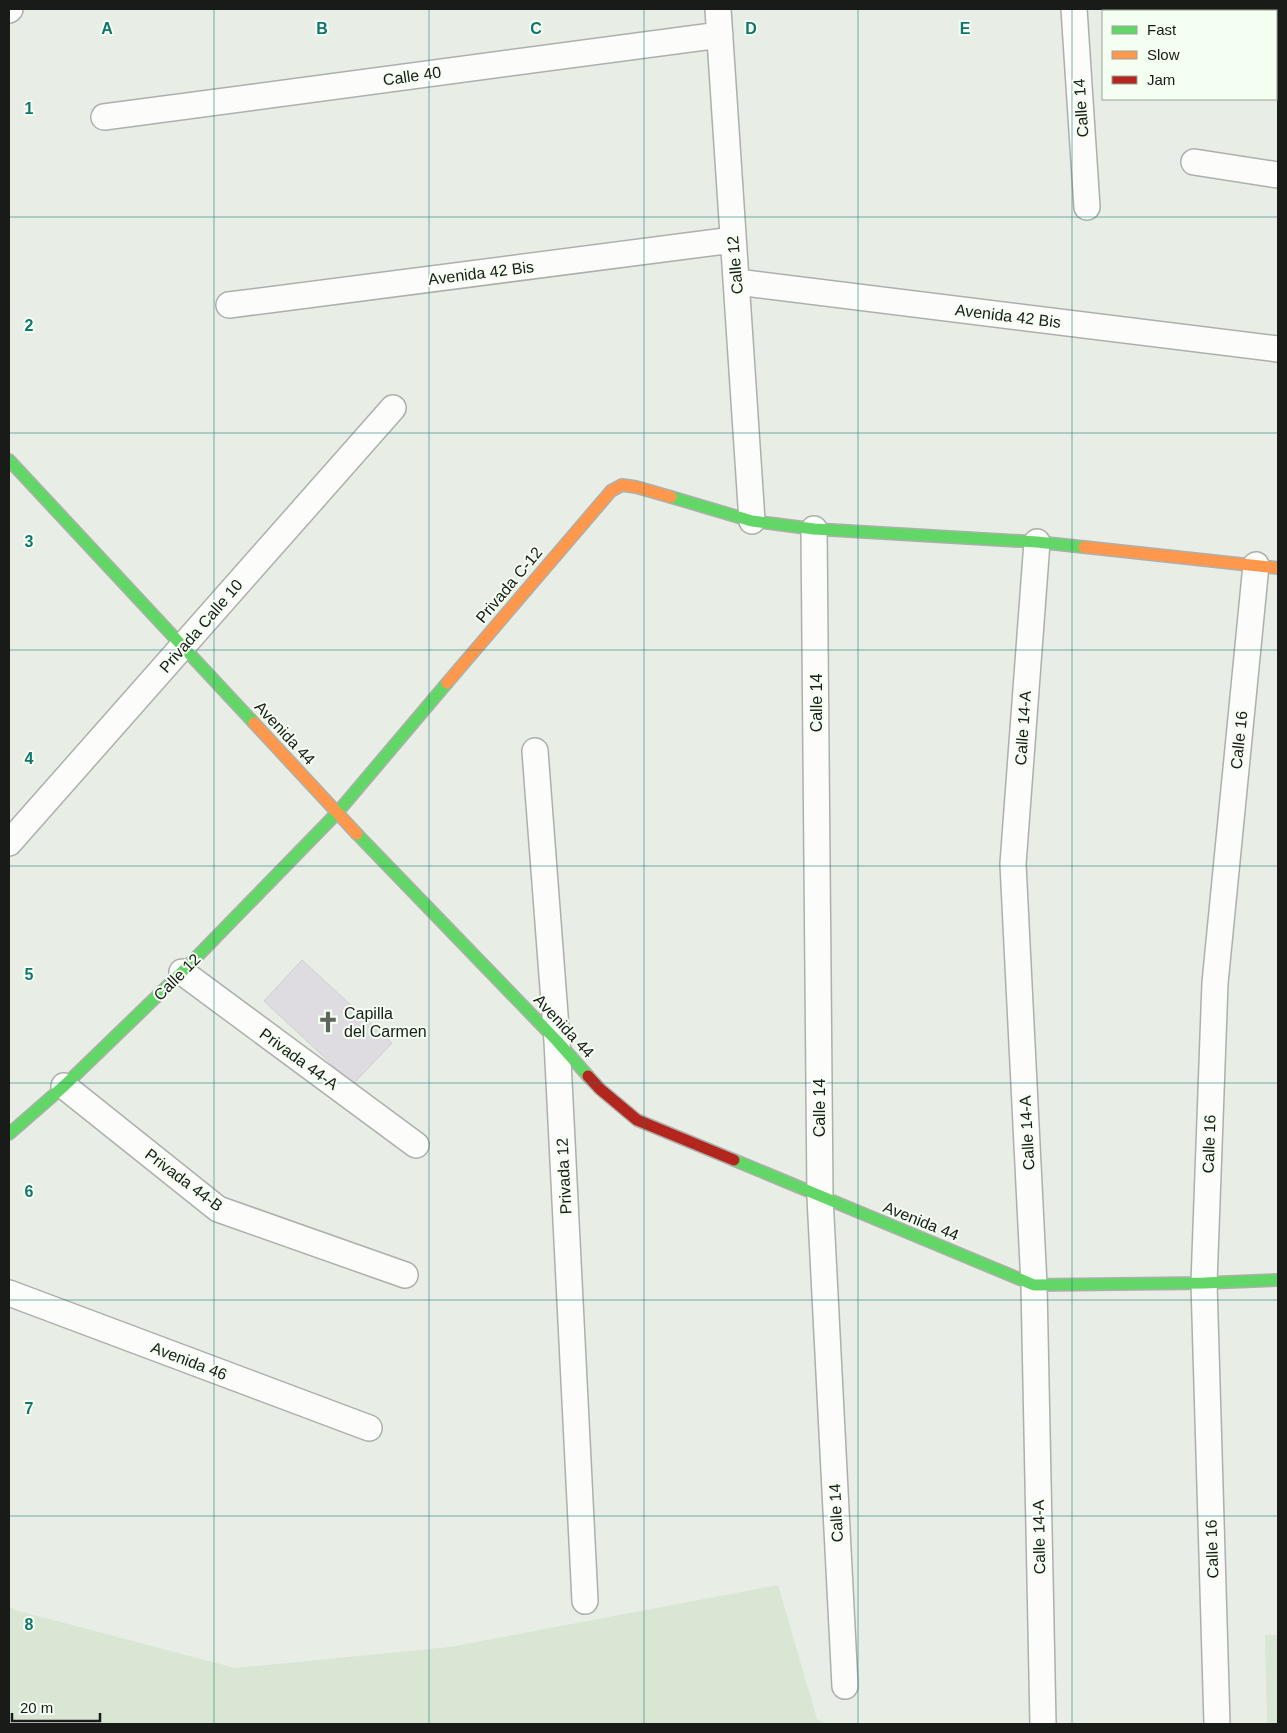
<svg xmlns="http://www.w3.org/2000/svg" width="1287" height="1733" viewBox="0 0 1287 1733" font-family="Helvetica,sans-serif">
<rect width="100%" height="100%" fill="#e8ede6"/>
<path fill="#d8e6d3" d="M778 1585 817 1719 824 1724H9V1606L15 1610 235 1668 450 1647Z
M1265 1635H1278V1724H1267Z"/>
<path fill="#dfdce1" stroke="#cecfce" d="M302 960 392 1043 353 1084 264 1001Z"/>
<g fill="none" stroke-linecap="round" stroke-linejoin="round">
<g stroke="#acb0ab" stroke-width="28">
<path id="street" d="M718 9 752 521
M1074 9 1087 207
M9 10 10 9
M104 117 720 35
M1194 162 1278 175
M737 282 1278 349
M229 305 733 240
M814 529 820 1197 845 1686
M1037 542 1013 864 1034 1285 1043 1724
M535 751 557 1041 585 1601
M9 843 393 408
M182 972 416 1145
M64 1086 218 1209 405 1275
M9 1293 369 1428
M1217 1724 1204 1283 1215 983 1256 565"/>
</g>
<g stroke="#acb0ab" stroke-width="14">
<path id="fast" d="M9 460 254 723
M671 497 752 521 814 529 1037 542 1084 547
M357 834 557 1041 588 1076
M9 1134 64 1086 182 972 337 813 447 683
M734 1160 1034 1285 1204 1283 1278 1280"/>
</g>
<g stroke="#acb0ab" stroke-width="14">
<path id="slow" d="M1084 547 1278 568
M447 683 611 491 622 485 636 487 671 497
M254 723 357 834"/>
</g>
<g stroke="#acb0ab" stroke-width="14">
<path id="jam" d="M588 1076 600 1089 637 1120 734 1160"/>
</g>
<use href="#street" stroke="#fcfcfb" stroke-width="25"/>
<use href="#fast" stroke="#63d668" stroke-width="11"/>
<use href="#slow" stroke="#ff974d" stroke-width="11"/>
<use href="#jam" stroke="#b3261e" stroke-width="11"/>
</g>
<path fill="none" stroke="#0f766e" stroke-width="1" stroke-opacity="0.55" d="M214 9V1724M429 9V1724M644 9V1724M858 9V1724M1072 9V1724M9 217H1278M9 433H1278M9 650H1278M9 866H1278M9 1083H1278M9 1300H1278M9 1516H1278"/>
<defs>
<g id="church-bare" transform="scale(1.725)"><path d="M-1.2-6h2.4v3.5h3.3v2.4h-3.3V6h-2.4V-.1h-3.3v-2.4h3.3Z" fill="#61645f" stroke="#f4fef1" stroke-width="2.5" paint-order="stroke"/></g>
</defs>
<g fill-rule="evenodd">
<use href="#church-bare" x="328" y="1022"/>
</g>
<g text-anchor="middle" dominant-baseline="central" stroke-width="4" stroke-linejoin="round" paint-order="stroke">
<g font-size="16" fill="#181b17" stroke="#f4fef1">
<text transform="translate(412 76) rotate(-8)">Calle 40</text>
<text transform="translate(1081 108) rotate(-94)">Calle 14</text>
<text transform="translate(735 265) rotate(-95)">Calle 12</text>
<text transform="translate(481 273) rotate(-7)">Avenida 42 Bis</text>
<text transform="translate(1008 316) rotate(7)">Avenida 42 Bis</text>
<text transform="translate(509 585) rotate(-50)">Privada C-12</text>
<text transform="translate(201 626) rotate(-49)">Privada Calle 10</text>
<text transform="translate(816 703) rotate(-90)">Calle 14</text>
<text transform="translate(1023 728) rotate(-86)">Calle 14-A</text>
<text transform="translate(285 733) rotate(47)">Avenida 44</text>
<text transform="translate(1239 740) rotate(-84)">Calle 16</text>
<text transform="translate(177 977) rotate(-45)">Calle 12</text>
<text transform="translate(564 1026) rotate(47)">Avenida 44</text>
<text transform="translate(299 1059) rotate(36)">Privada 44-A</text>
<text transform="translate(819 1108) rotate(-90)">Calle 14</text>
<text transform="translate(1027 1133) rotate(-93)">Calle 14-A</text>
<text transform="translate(1209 1144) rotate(-88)">Calle 16</text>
<text transform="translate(564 1176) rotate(-93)">Privada 12</text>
<text transform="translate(184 1180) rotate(37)">Privada 44-B</text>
<text transform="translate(921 1221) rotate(22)">Avenida 44</text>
<text transform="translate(189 1361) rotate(21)">Avenida 46</text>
<text transform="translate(836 1513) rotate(-93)">Calle 14</text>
<text transform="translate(1039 1537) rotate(-91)">Calle 14-A</text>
<text transform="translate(1212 1549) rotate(-92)">Calle 16</text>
</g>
<g font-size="16" fill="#181b17" stroke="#f4fef1" text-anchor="start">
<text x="344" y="1013">Capilla<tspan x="344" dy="18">del Carmen</tspan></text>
</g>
</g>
<g font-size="16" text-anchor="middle" font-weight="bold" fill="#0f766e" stroke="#f4fef1" stroke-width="4" stroke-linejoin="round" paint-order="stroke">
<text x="107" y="34">A</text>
<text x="322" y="34">B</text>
<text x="536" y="34">C</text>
<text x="751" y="34">D</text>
<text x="965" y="34">E</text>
<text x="29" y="114">1</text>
<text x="29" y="331">2</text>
<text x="29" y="547">3</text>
<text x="29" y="764">4</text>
<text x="29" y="980">5</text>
<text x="29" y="1197">6</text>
<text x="29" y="1414">7</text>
<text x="29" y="1630">8</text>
</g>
<rect width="1287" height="1733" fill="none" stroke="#181b17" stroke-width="20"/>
<rect x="1102" y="10" width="175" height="90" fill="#f4fef1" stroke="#9ca39a"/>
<rect x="1112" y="26" width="25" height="8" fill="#63d668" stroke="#9ca39a"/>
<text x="1147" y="35" font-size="15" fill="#181b17">Fast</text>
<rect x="1112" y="51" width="25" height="8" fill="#ff974d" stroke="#9ca39a"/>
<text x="1147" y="60" font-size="15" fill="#181b17">Slow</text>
<rect x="1112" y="76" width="25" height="8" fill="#b3261e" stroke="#9ca39a"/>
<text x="1147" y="85" font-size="15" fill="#181b17">Jam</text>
<path d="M12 1713v8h88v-8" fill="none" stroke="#181b17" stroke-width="2.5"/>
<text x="20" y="1713" font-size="15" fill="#181b17" stroke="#f4fef1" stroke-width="4" paint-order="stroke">20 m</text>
</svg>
